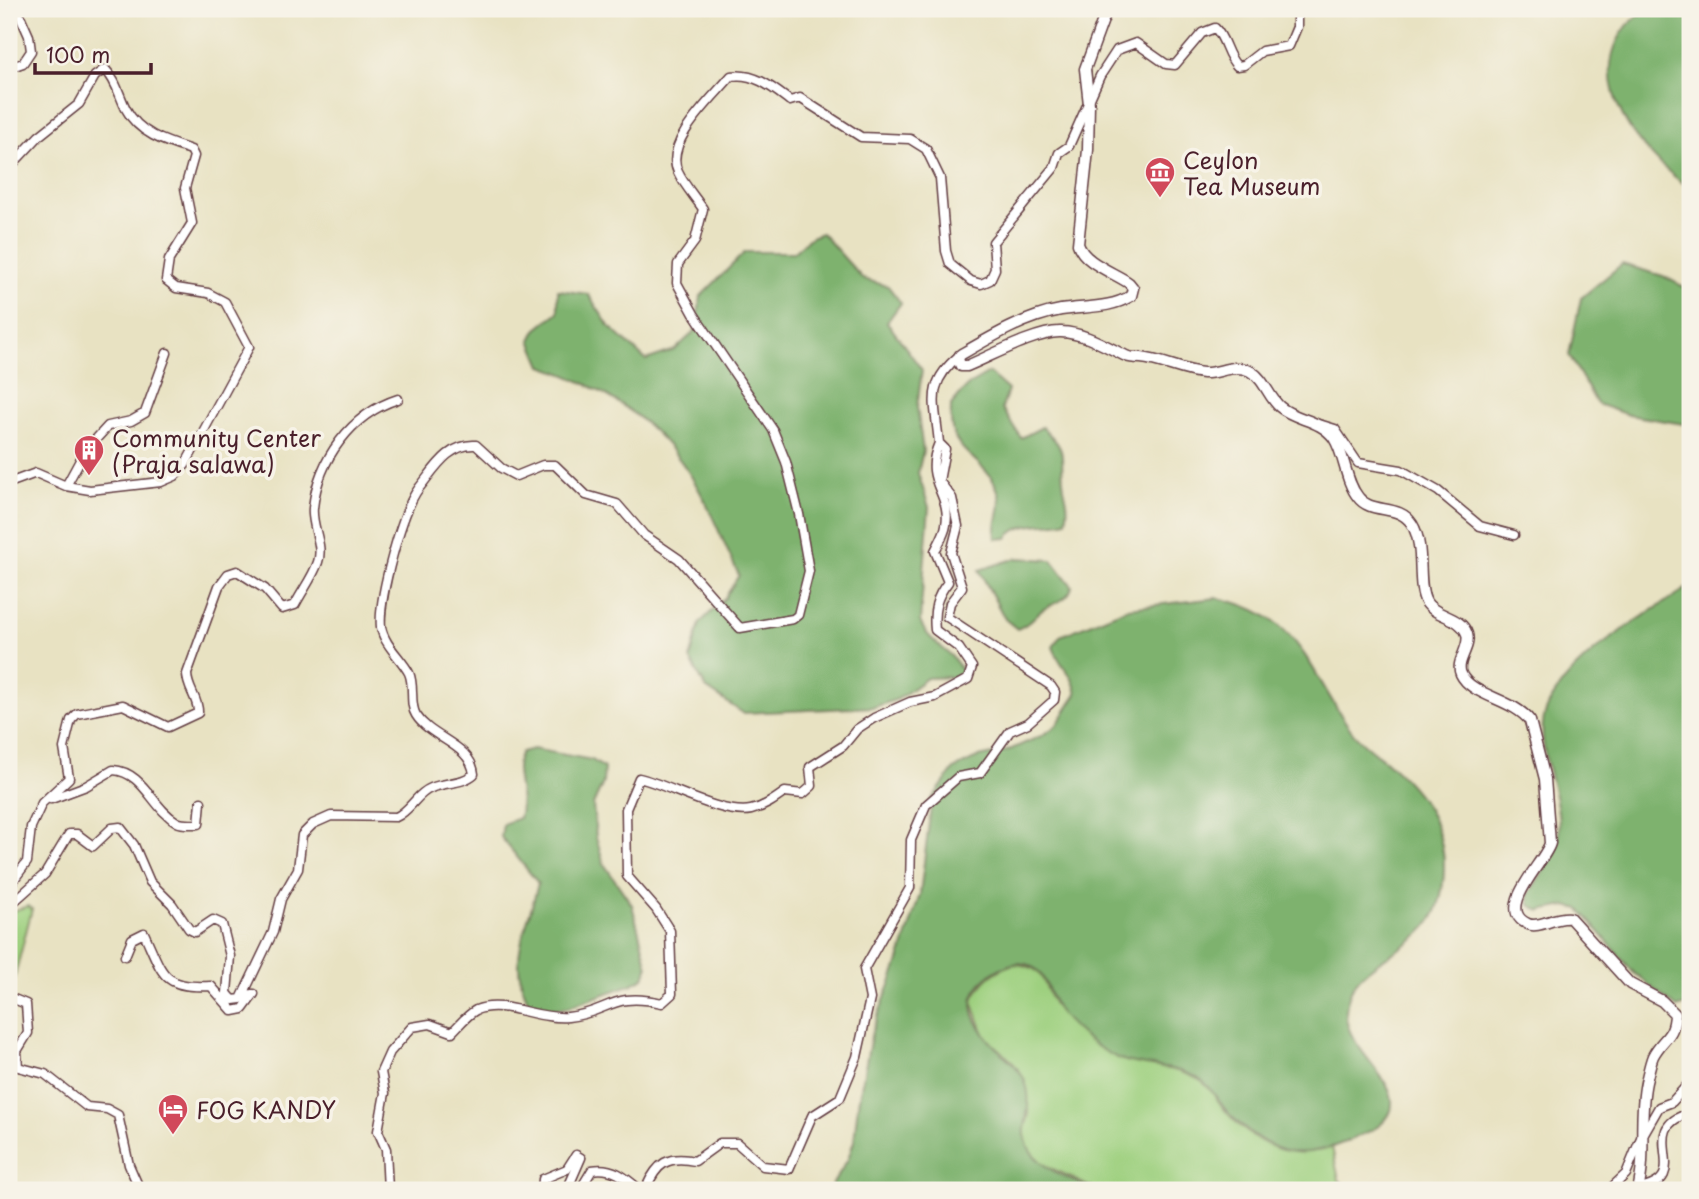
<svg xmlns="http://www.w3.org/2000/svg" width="1699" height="1199" viewBox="0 0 1699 1199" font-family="'Playpen Sans',sans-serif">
<rect width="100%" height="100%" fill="#f7f3e8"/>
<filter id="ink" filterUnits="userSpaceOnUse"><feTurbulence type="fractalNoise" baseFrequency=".0143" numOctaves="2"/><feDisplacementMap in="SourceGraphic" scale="14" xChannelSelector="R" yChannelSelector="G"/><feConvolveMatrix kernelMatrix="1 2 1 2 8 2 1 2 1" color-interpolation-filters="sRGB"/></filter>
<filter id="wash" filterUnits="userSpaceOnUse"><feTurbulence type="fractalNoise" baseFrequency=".00686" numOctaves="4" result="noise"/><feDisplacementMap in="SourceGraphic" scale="28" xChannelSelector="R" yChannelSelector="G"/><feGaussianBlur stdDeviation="1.57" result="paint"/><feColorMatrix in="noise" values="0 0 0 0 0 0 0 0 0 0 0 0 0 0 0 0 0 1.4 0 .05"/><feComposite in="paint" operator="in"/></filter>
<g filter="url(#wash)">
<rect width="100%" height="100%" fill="#e8e2c2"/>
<path fill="#9ed07f" stroke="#747855" stroke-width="2" d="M28 906 32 909 13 983 9 985V912Z
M1013 964C1052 965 1041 993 1060 1013 1071 1024 1111 1056 1125 1060 1151 1067 1177 1067 1201 1081 1211 1087 1218 1101 1225 1110 1253 1144 1288 1161 1332 1147L1339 1180 1349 1190H1096L1043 1164 1029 1150 1024 1132 1029 1114 1013 1062 985 1037 972 1001C982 981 992 972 1013 964Z"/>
<path fill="#7eb26e" stroke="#64684c" stroke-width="2" d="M1647 9H1690V188C1642 156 1581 84 1627 26 1632 20 1641 14 1647 9Z
M822 233 863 279 888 286 901 303 887 322 922 370 917 407 923 451 918 473 929 507 920 621C928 644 953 649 962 672L953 677 927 678 898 699 874 707 743 713 706 688 690 659 700 623 725 598 739 575C722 541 708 501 687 470 652 418 601 386 542 366L531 340 536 330 558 312V290L588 294 609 326 646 360 675 350 695 331 701 296 745 252H794L811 237Z
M1622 264 1663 276 1690 290V425L1628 415 1597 404 1569 355 1581 298Z
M989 373 1008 390 1002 408 1021 438 1042 427C1072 454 1058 455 1064 488 1067 501 1069 507 1066 521 1047 527 1020 520 1007 538L996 539C993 523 1004 508 998 491 989 464 959 454 953 432 950 424 951 413 951 405L967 386Z
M1017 558 1052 560 1072 586C1069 601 1052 603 1041 611 1032 618 1029 625 1017 629L1005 619 979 570Z
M1690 586V940L1687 946 1690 1004 1677 1008 1633 972 1580 909 1566 906 1540 911 1530 905 1528 895C1539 877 1554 859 1558 838 1565 799 1532 746 1546 711 1568 656 1643 618 1690 586Z
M1217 598C1301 614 1308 670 1351 730 1360 743 1376 753 1388 763 1432 801 1455 845 1439 903 1425 957 1346 955 1346 1014 1345 1053 1421 1093 1380 1125 1371 1132 1358 1136 1348 1141 1296 1163 1270 1153 1231 1116 1221 1106 1214 1091 1203 1082 1179 1064 1146 1069 1120 1059 1108 1054 1093 1044 1083 1036 1075 1029 1064 1019 1058 1010 1048 995 1046 969 1026 964 1005 959 973 982 972 1003 972 1012 977 1023 982 1030 992 1050 1015 1059 1024 1079 1032 1097 1027 1111 1025 1128 1021 1163 1070 1180 1096 1190H829L848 1159 854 1141 858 1104 872 1031 897 967 920 894 932 799 954 769 979 757 1007 751 1041 736 1056 726 1077 694C1072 670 1061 669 1053 647L1060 636 1128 608Z
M533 749 592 760 604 768 603 783 593 805 596 837 604 864 632 905 648 967 644 978 630 985 568 1007 546 1010 529 1003C506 957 528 930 538 883L501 837 503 824 519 818C526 796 510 770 521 752Z"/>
</g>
<g filter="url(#ink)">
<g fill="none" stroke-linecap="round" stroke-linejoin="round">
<g stroke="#623c42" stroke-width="11">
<path id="minor" d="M9 68 23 63 31 51 29 36 17 9
M9 168 39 136 79 104 95 76 105 69C116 80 119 95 126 109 139 134 166 142 191 150L194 156 185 188 192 223 169 260 166 280 176 288 208 293 225 302 249 347 185 465 175 476 161 482 90 490 66 486 36 473 9 483
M1322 425 1335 429 1358 463 1401 470 1438 491 1480 526 1514 535
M939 443C935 401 925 384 960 355
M66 486 85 451 108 426 131 421 145 413 167 353
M51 799 86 786 113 770C144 772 152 808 177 822 182 825 192 824 199 824L201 802
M9 886 27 862 31 827 42 803 69 778 64 748 71 720 77 714 123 705 168 727 198 713C199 699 187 689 187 674L219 586 228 574 237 571 265 589 282 609 295 605C302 591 313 577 318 562 324 545 311 526 313 508 318 460 351 414 398 399
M9 906 45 874 69 834H77L93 846 112 828 120 827 134 845 150 882 172 904 189 929 195 932 213 920 222 924 230 956 227 993 233 1000 241 999 273 932 281 899 298 869 302 835 313 824 331 816 396 817C411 810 416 794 431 788 445 782 463 784 474 774 471 744 431 739 416 715 409 704 415 686 409 673 401 658 384 645 381 627 378 600 402 510 419 488 434 470 448 443 476 445L501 468 516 476 543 465H555L586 495 617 504 644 535 679 559 740 628 793 619 798 615 809 571 799 514 786 462 773 430 694 314 677 283 678 264 695 241 703 209C695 197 684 185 678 172 663 142 713 98 731 76 754 72 773 88 790 101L800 98 861 137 910 139 926 149 940 178 946 251 950 264 971 281 981 284 990 280 995 269 993 242 1054 168 1059 153 1069 146 1100 76 1117 50 1136 43 1166 64 1175 65 1202 33 1215 28C1226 39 1226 55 1237 66L1244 65 1262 51 1289 46 1297 27V9
M125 956 132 939 144 933C163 974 162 989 211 986L233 1011 243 1009 254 994 244 995
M9 997 26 1004 28 1033 17 1051 18 1067 45 1074 87 1107 107 1109 118 1115 129 1165 140 1190
M1638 1189C1699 1179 1632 1129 1690 1113
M388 1190 386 1149 378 1131 385 1093 381 1072 390 1052 412 1027 430 1024 452 1032C459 1025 468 1014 476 1010 504 999 538 1020 568 1017 609 1013 611 991 662 1003L672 994 670 931 656 909 627 876 626 809 639 778C669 785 723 816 751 810 764 807 774 800 785 792L803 794 812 786 810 767 843 746 857 729 874 718 910 702 935 697 968 679 972 667 959 648 935 630C933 611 936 597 948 582L935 551C939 543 945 533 946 525 952 493 922 482 939 443L945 449 939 481 952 498 958 526 951 553 962 587 950 603 947 617 1051 686 1055 692 1054 700 1028 723 1010 731 980 773 958 777 926 805 911 840 910 888 864 969 870 999 857 1057 840 1098 812 1116 789 1169 763 1166 737 1143H720L695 1161C668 1155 657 1163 646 1188L640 1190C625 1177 612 1166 592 1170L580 1190
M542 1190 543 1179 567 1169 576 1155 581 1158 567 1190
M1609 1190 1626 1174 1640 1140 1659 1107 1672 1102 1690 1082"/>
</g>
<g stroke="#623c42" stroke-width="13">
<path id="tertiary" d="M1107 9 1085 69 1089 104 1088 150 1078 244C1084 263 1113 272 1129 283L1133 288 1131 296C1109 309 1085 306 1061 310 1026 316 991 337 960 355L958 360 961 366H967C991 356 1037 331 1061 332 1085 333 1105 346 1126 356 1130 358 1136 358 1141 358 1162 360 1182 371 1203 373 1219 374 1233 363 1250 371 1265 379 1268 397 1280 407 1297 421 1320 419 1334 438 1345 455 1345 481 1358 497 1371 515 1399 503 1412 524 1426 547 1416 584 1426 602 1435 617 1461 616 1467 634 1471 648 1455 661 1461 674 1471 696 1514 699 1530 721L1545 779 1550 843C1547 860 1493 909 1528 924 1539 929 1555 916 1570 918L1630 984 1662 1001 1675 1014C1674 1038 1663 1037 1653 1056 1650 1063 1648 1074 1646 1082 1638 1119 1647 1155 1638 1190"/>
</g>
<use href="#minor" stroke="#fff" stroke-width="8"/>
<use href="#tertiary" stroke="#fff" stroke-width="10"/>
</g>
</g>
<defs>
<g id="museum-pin" transform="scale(1.575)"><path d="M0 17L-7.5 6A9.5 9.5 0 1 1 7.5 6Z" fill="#d1495b" stroke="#f7f3e8"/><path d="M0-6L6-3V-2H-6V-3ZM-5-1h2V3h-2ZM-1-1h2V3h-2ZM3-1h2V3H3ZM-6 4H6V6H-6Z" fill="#fff"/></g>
<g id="building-pin" transform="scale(1.575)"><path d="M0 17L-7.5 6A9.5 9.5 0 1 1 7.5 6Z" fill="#d1495b" stroke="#f7f3e8"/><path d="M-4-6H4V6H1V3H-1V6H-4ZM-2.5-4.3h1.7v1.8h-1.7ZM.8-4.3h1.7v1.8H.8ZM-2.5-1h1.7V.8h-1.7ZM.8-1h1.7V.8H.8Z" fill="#fff"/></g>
<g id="hotel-pin" transform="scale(1.575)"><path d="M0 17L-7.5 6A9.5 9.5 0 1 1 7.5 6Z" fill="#d1495b" stroke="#f7f3e8"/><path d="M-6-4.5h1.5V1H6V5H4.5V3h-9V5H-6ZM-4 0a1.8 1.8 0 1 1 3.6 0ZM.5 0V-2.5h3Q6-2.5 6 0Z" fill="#fff"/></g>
</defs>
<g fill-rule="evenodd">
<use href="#museum-pin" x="1160" y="172"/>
<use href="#building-pin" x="89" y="450"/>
<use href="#hotel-pin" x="173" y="1109"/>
</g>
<g text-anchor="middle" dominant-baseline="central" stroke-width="7" stroke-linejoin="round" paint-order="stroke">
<g font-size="23" fill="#4a1f2b" stroke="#f7f3e8" text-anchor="start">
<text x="1183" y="159">Ceylon<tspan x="1183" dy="26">Tea Museum</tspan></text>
<text x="112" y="437">Community Center<tspan x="112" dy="26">(Praja salawa)</tspan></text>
<text x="196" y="1109">FOG KANDY</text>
</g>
</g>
<rect width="1699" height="1199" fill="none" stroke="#f7f3e8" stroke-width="35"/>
<path d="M35 63v10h116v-10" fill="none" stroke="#4a1f2b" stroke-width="3.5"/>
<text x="46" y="63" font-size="21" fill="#4a1f2b" stroke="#f7f3e8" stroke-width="5" paint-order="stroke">100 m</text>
</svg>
